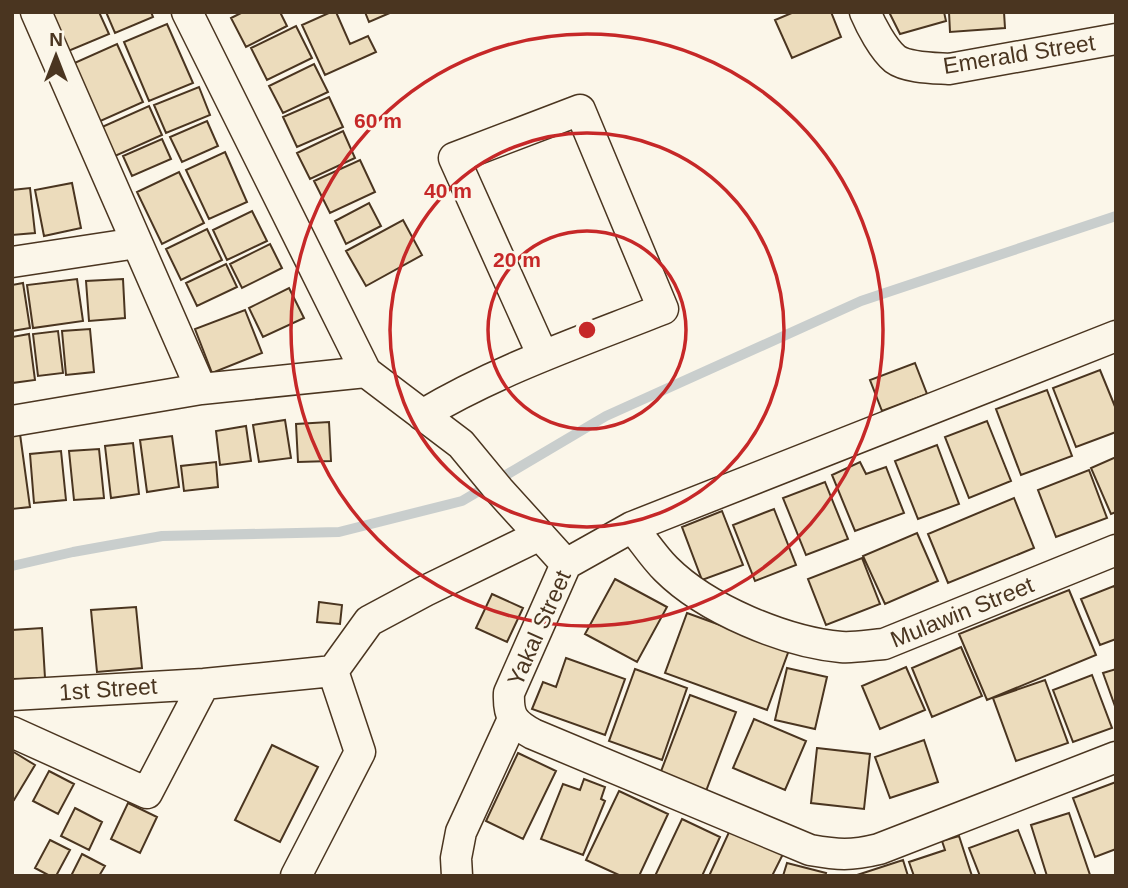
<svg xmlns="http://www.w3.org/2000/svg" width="1128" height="888" viewBox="0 0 1128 888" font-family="Helvetica,sans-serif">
<rect width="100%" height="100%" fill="#fbf6e9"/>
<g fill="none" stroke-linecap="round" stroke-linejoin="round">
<path stroke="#c9cecd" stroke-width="10" d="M12 566 73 552 162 536 339 532 462 501 606 416 861 301 1116 216"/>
</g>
<path fill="#ecdcbc" stroke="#4a3520" stroke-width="2" d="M48 12H99L109 34 66 52Z
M106 12H151L153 17 115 33Z
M243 12H280L287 26 246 47 231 18Z
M331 12H336L350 44 368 36 376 52 325 75 302 25Z
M365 12H392L369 22Z
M794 12H831L841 37 792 58 775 20Z
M889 12H944L946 21 900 34Z
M949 12H1004L1005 28 950 32Z
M167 24 193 83 149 101 124 42Z
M296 26 312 58 267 80 251 48Z
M117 44 143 102 96 123 70 65Z
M314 64 328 92 283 113 269 86Z
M199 87 210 115 166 133 154 105Z
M329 97 343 127 297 147 283 117Z
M149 106 162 135 115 156 102 127Z
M207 121 218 146 182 162 170 137Z
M343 131 355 158 310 179 297 153Z
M162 139 171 159 132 176 123 156Z
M225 152 247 202 209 219 186 170Z
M360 160 375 192 330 213 314 181Z
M179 172 204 223 162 244 137 192Z
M72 183 81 228 44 236 35 190Z
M30 188 35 233 12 235V190Z
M369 203 381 226 346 244 335 221Z
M252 211 267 241 227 260 213 230Z
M403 220 422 255 366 286 346 251Z
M207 229 222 260 181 280 166 249Z
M270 244 282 268 242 288 230 264Z
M226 264 237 287 197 306 186 283Z
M77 279 83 321 33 328 27 285Z
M123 279 125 318 89 321 86 281Z
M23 283 30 328 12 331V285Z
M289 288 304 318 263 337 249 308Z
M245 310 262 353 212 373 195 329Z
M90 329 94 372 66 375 62 331Z
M58 331 63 373 38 376 33 334Z
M29 334 35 380 12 383V337Z
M915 363 927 394 882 411 870 380Z
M1100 370 1116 409V432L1076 447 1053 388Z
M1047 390 1072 456 1021 475 996 409Z
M285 420 291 458 259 462 253 425Z
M987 421 1011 481 969 498 945 437Z
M329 422 331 461 298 462 296 424Z
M246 426 251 461 220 465 216 431Z
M20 434 30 507 12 509V435Z
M172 436 179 487 147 492 140 440Z
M133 443 139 494 111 498 105 446Z
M937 445 959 504 918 519 895 461Z
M99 449 104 498 74 500 69 451Z
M61 451 66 500 34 503 30 454Z
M1116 457V512L1111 514 1091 468Z
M216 462 218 487 184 491 181 466Z
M860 462 866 474 886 467 904 513 855 531 832 475Z
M1089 470 1107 518 1056 537 1038 490Z
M825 482 848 539 806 555 783 498Z
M1014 498 1034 548 948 583 928 534Z
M774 509 796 565 755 581 733 525Z
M722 511 743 565 702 580 682 527Z
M917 533 938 581 885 604 863 556Z
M862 558 880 604 826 625 808 579Z
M615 579 667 607 637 662 585 634Z
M1114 586 1116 590V639L1100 645 1081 599Z
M1069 590 1096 655 987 700 959 634Z
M492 594 523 608 507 642 476 628Z
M319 602 342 605 340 624 317 622Z
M136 607 142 668 97 672 91 610Z
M687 613 789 650 767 710 665 673Z
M42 628 45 678 12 679V630Z
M961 647 982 696 932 717 912 668Z
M566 658 625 679 605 735 532 709 543 682 556 687Z
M906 667 925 710 880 729 862 686Z
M787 668 827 677 815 729 775 720Z
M635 669 687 688 662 760 609 741Z
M1116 669V709L1103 673Z
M1092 675 1112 728 1073 742 1053 690Z
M1045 680 1068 743 1016 761 993 698Z
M690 695 736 712 706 791 660 774Z
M754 719 806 741 785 790 733 768Z
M924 740 938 782 890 798 875 757Z
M272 745 318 767 280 842 235 820Z
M817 748 870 754 864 809 811 803Z
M12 751 35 765 14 800 12 799Z
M518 753 556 771 523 839 486 821Z
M49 771 74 784 58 814 33 801Z
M584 779 605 787 601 799 605 801 583 855 541 839 563 784 580 790Z
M1116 782V849L1095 857 1073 798Z
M619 791 668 814 639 876H621L586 860Z
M128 803 157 817 140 853 111 839Z
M75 808 102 822 89 850 61 836Z
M1069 813 1090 875 1047 876 1031 825Z
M682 819 720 837 702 876H655Z
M730 830 783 854 772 876H709Z
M1018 830 1036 876H980L969 848Z
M959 836 972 876H914L909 862 945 850 942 841Z
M50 840 70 850 56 876H50L35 868Z
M82 854 105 866 99 876H71Z
M903 860 908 876H854Z
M787 863 826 873 825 876H783Z"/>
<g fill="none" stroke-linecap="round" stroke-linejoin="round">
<g stroke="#4a3520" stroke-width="33">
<path id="street" d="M36 12 201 389
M187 12 366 372
M865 12C871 26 883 49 895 59 907 68 935 68 949 69L1116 39
M12 262 137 243
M1116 336 632 527 566 564 509 693C508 716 513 723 533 734L810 850C839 855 850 856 879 849L1116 757
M422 415C497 370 582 341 663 309L580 110 454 158 543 356
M12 421 201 389 366 372 461 444 499 490 566 564
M632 527C643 540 653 556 666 569 706 609 785 642 841 647 855 648 870 645 884 644L1116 550
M333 671 369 621 425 591 540 535
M12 695 204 684 333 671
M12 732 147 793 204 684
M296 876 360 752 333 671
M457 876 456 858 461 832 513 719"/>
</g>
<use href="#street" stroke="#fbf6e9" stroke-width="30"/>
</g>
<g fill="none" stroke="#c62828" stroke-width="3.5">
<circle cx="587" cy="330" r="99"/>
<circle cx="587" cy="330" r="197"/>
<circle cx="587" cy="330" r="296"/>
</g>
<g text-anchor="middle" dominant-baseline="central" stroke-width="5" stroke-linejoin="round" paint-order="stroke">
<g font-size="23" fill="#4a3520" stroke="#fbf6e9">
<text transform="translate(1019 54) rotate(-9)">Emerald Street</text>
<text transform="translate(962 612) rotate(-22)">Mulawin Street</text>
<text transform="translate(539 628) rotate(-66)">Yakal Street</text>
<text transform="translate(108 689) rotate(-4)">1st Street</text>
</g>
</g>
<circle cx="587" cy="330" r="10" fill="#c62828" stroke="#fbf6e9" stroke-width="3.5"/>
<g font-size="21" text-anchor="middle" font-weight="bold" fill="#c62828" stroke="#fbf6e9" stroke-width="5" stroke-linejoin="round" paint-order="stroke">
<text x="378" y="128">60 m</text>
<text x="448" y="198">40 m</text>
<text x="517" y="267">20 m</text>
</g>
<rect width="1128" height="888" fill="none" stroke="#4a3520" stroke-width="28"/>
<g transform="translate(56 56)" stroke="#fbf6e9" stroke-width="5" paint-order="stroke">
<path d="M0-5L12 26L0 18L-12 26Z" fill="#4a3520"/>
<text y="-10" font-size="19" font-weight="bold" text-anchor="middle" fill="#4a3520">N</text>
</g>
</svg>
